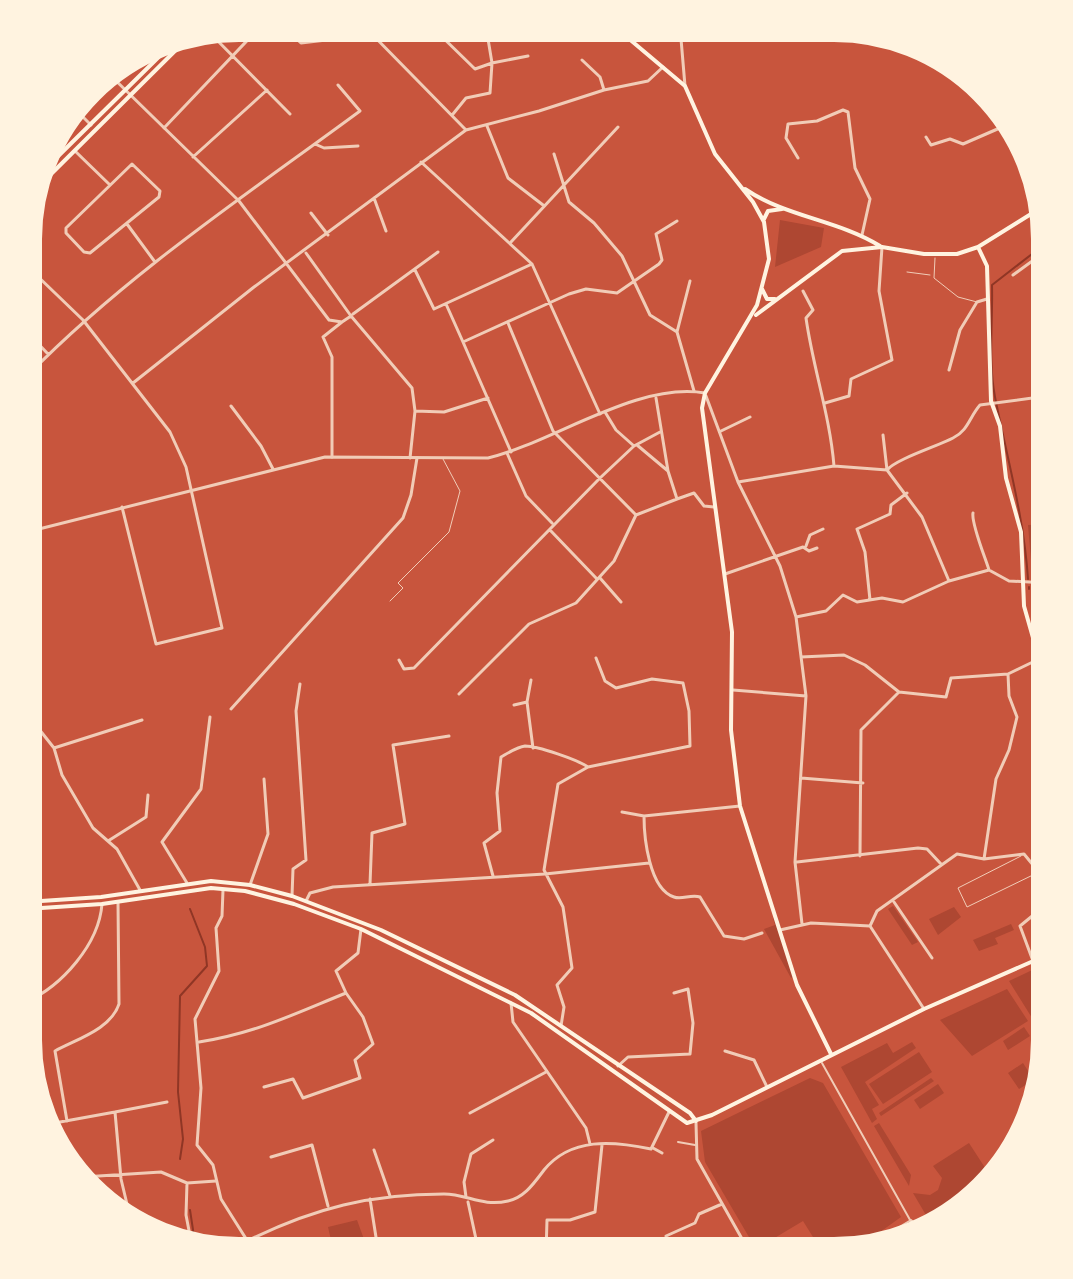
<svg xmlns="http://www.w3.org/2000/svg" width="1073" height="1279" viewBox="0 0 1073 1279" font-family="Rubik,sans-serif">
<rect width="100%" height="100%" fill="#c8553d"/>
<path fill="#ae4732" d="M780 220 824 228 821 247 775 267Z
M1047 524V571L1032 572 1028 525Z
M893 906 918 942 912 945 888 909Z
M954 907 961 917 938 935 929 919Z
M776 917 795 976 791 978 764 929 775 925 773 918Z
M1011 924 1014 930 995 938 998 944 979 951 973 940Z
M1047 963V1042L1009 981Z
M1007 989 1028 1021 972 1056 940 1020Z
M1024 1027 1030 1036 1008 1050 1003 1041Z
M912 1042 916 1048 865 1082 879 1105 872 1109 877 1119 872 1123 841 1067 887 1043 893 1053Z
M919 1052 932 1072 883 1104 869 1084Z
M1023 1063 1034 1080 1019 1089 1008 1073Z
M810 1078 823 1083 901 1217 855 1250 823 1253 803 1221 756 1249 705 1162 701 1131Z
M931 1078 934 1081 881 1116 879 1113Z
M938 1084 944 1093 920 1109 914 1100Z
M879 1123 911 1175 909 1186 874 1126Z
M969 1143 991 1177 941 1224 933 1227 913 1193 930 1195 938 1190 942 1178 933 1166Z
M357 1220 369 1253H312L331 1240 328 1227Z"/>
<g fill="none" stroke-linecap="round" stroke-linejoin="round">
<path stroke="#8f3625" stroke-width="2" d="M1031 203 1035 201
M1028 579C1024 517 1007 458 995 397 988 361 993 321 992 285L1041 247 1047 237
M1029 587V589
M180 1159 183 1139 178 1092 180 996 207 966 205 947 190 909
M190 1210 195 1243"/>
<path stroke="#f1ccb7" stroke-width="1" d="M935 258 934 278 958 297 977 302
M907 272 930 275
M390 601 403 588 398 583 449 532 460 491 443 459
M1021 856 958 888 967 907 1037 873"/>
<path stroke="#f1ccb7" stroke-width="2" d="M822 1063 914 1227 912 1233
M678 1142 695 1145
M866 1247 911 1220 922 1230"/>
<path stroke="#f1ccb7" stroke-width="3" d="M282 26 301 43 343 38 357 26
M364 26 466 130
M432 27 475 69 492 63 486 27
M208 31 290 114
M582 60 600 77 604 90
M108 73 239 201 329 320 342 322 351 316
M74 108 91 125
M453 114 466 98 490 93 492 63 528 56
M1008 121 1014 149 1024 153
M487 126 508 178 543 205
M164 128 261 26
M926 137 931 145 950 139 963 144 1009 124
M315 144 324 148 358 146
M75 151 110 185
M554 154 569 202 594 223 622 256 650 315 677 332
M193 157 267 90
M798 158 786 138 788 124 817 121 843 110 848 112 855 168 870 199 862 235
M421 162 532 264 600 414
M132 164 160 191 159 197 90 253 84 252 66 233V228Z
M374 198 386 231
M1039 209V233L1047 256
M311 213 328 235
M127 224 155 262
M511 242 618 127
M306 253 351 316 412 388 415 411 410 458
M28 267 83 320 170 432 186 467 222 628 156 644 122 507
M415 270 434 309 532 264
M1013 275 1046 251
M690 281 677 332 694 391
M803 291 813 310 806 318C813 368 830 416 834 466
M446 304 463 342 569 294 586 289 617 293 659 264 662 260 656 234 677 221
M353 314 438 252
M508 323 553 431 636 515
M28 333 48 354
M463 342 511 452
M1047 355 1041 310 1047 285
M949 370 960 330 977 302 987 299
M28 375C127 274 246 195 360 111L338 85
M133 383 254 287 466 130 539 111 604 90 648 81 663 67
M706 396 738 482 780 566 796 617 806 696 795 862 802 924
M825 403 849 396 851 379 892 360 879 291 882 247
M231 406 261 446 273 469
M415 411 444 412 488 398
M605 412 616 430 634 446
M721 431 750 417
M883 435 887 470 922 517 949 581
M637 445 668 471
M507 453 526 496 552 523
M332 457V357L323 337 342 322
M738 482 834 466 887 470C896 459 938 446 953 438 968 431 970 416 980 405L1047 396
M677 499 694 493 704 506 714 507
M973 513C971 523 985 557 989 570
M550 530 597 579
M806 546 810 535 823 529
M725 574 803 547 809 551 817 548
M600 578 621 602
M870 600 865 552 857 529 890 514 891 505 907 493
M796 617 826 611 843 595 857 602 882 598 903 602 949 581 989 570 1009 581 1047 583
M801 657 844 655 865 665 899 692 946 697 951 678 1008 674 1039 659
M399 660 404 669 414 668 600 478 634 446 660 432
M531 680 527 702 533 748
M733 690 806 696
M459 694 529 624 576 603 614 561 636 515 677 499 668 471 656 398
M514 705 527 702
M231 709 403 518 411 495 417 458
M27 714 54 748 62 775 93 828 117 849 140 890
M54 748 142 720
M801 778 863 783
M740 806 644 816C644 837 649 889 674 897 682 900 691 894 700 897L724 936 744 939 762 933
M622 812 644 816
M108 841 146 817 148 795
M860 856 861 730 899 692
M984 859 996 779 1009 750 1017 717 1009 696 1008 674
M797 862 918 848 927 849 941 864
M26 875 30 902
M493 876 484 843 500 831 497 793 501 757C508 753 517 747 525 746 538 746 578 760 588 767
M187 883 162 842 201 789 210 717
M370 884 372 833 405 824 393 745 449 736
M250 885 268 834 264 779
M292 896 293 869 306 860 296 711 300 684
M306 901 310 893 333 887 545 874 649 863
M894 902 932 958
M870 926 877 911 957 854 984 859 1024 854 1047 882
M780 930 811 923 870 926 924 1009
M1033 961 1020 926 1042 908 1047 893
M346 993 336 971 358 953 361 929
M26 1002C62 986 99 944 102 904
M511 1003 513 1022 586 1128 590 1144
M561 1026 564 1007 557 985 572 968 563 907 544 870 558 784 588 767 690 746 689 711 683 683 652 679 616 688 605 681 596 658
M199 1042C256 1033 294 1014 346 993L363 1017 373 1044 355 1060 360 1078 303 1098 293 1079 264 1087
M725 1051 754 1060 767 1087
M618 1066 628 1057 690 1054 693 1023 688 989 674 993
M115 1112 167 1102
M470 1113 546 1072
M67 1121 55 1051C77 1039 111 1029 119 1004L118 902
M696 1123 697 1159 750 1253
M49 1124 115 1112 121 1179 131 1221
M653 1148 662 1153
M374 1150 390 1196
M271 1157 312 1145 328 1206
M83 1177 161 1172 187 1183 216 1181
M187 1183 186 1215 191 1241
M466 1197 464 1182 471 1154 493 1140
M370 1199 378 1250
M468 1202 479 1253
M249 1240C315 1208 370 1194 444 1194 467 1194 482 1207 508 1201 525 1197 534 1183 544 1170 571 1137 613 1141 651 1149L669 1112
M434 1253 477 1247
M546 1253 547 1220H570L595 1212 602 1145
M671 1253 666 1236 695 1223 699 1214 722 1204"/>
<path stroke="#f1ccb7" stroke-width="3" d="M680 27 685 86
M27 532 325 457 488 458C552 443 637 381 705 393
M223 890 222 916 216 928 219 971 195 1019 201 1088 197 1145 213 1165 221 1199 255 1253"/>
<path stroke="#fff3e0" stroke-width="4" d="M615 27 685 86 715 154 753 202 764 222 769 259 757 305 705 393 702 408 732 632 731 730 740 806 797 985 831 1054
M40 174 180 36
M745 189C786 217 838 220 880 246
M35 190 192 34
M764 219 768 211 782 209
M978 247 987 266 991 401 1000 426 1006 478 1021 532 1024 606 1039 659 1047 670
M762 289 767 299H775
M756 315 842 251 882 247 924 254H957L978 247 1039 209"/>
<path stroke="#fff3e0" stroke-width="4" d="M26 902 101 897 211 881 250 885 292 896 381 930 515 995 690 1113 696 1121
M26 909 102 904 211 888 245 891 294 904 361 929 531 1013 687 1123 712 1115 924 1009 1047 955"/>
</g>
<path d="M0 0H1073V1279H0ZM239 40H834A199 199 0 0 1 1033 239V1040A199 199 0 0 1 834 1239H239A199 199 0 0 1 40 1040V239A199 199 0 0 1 239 40Z" fill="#fff3e0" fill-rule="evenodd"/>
<path fill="none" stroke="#fff3e0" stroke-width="4" d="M239 40H834A199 199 0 0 1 1033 239V1040A199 199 0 0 1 834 1239H239A199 199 0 0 1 40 1040V239A199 199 0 0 1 239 40Z"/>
</svg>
